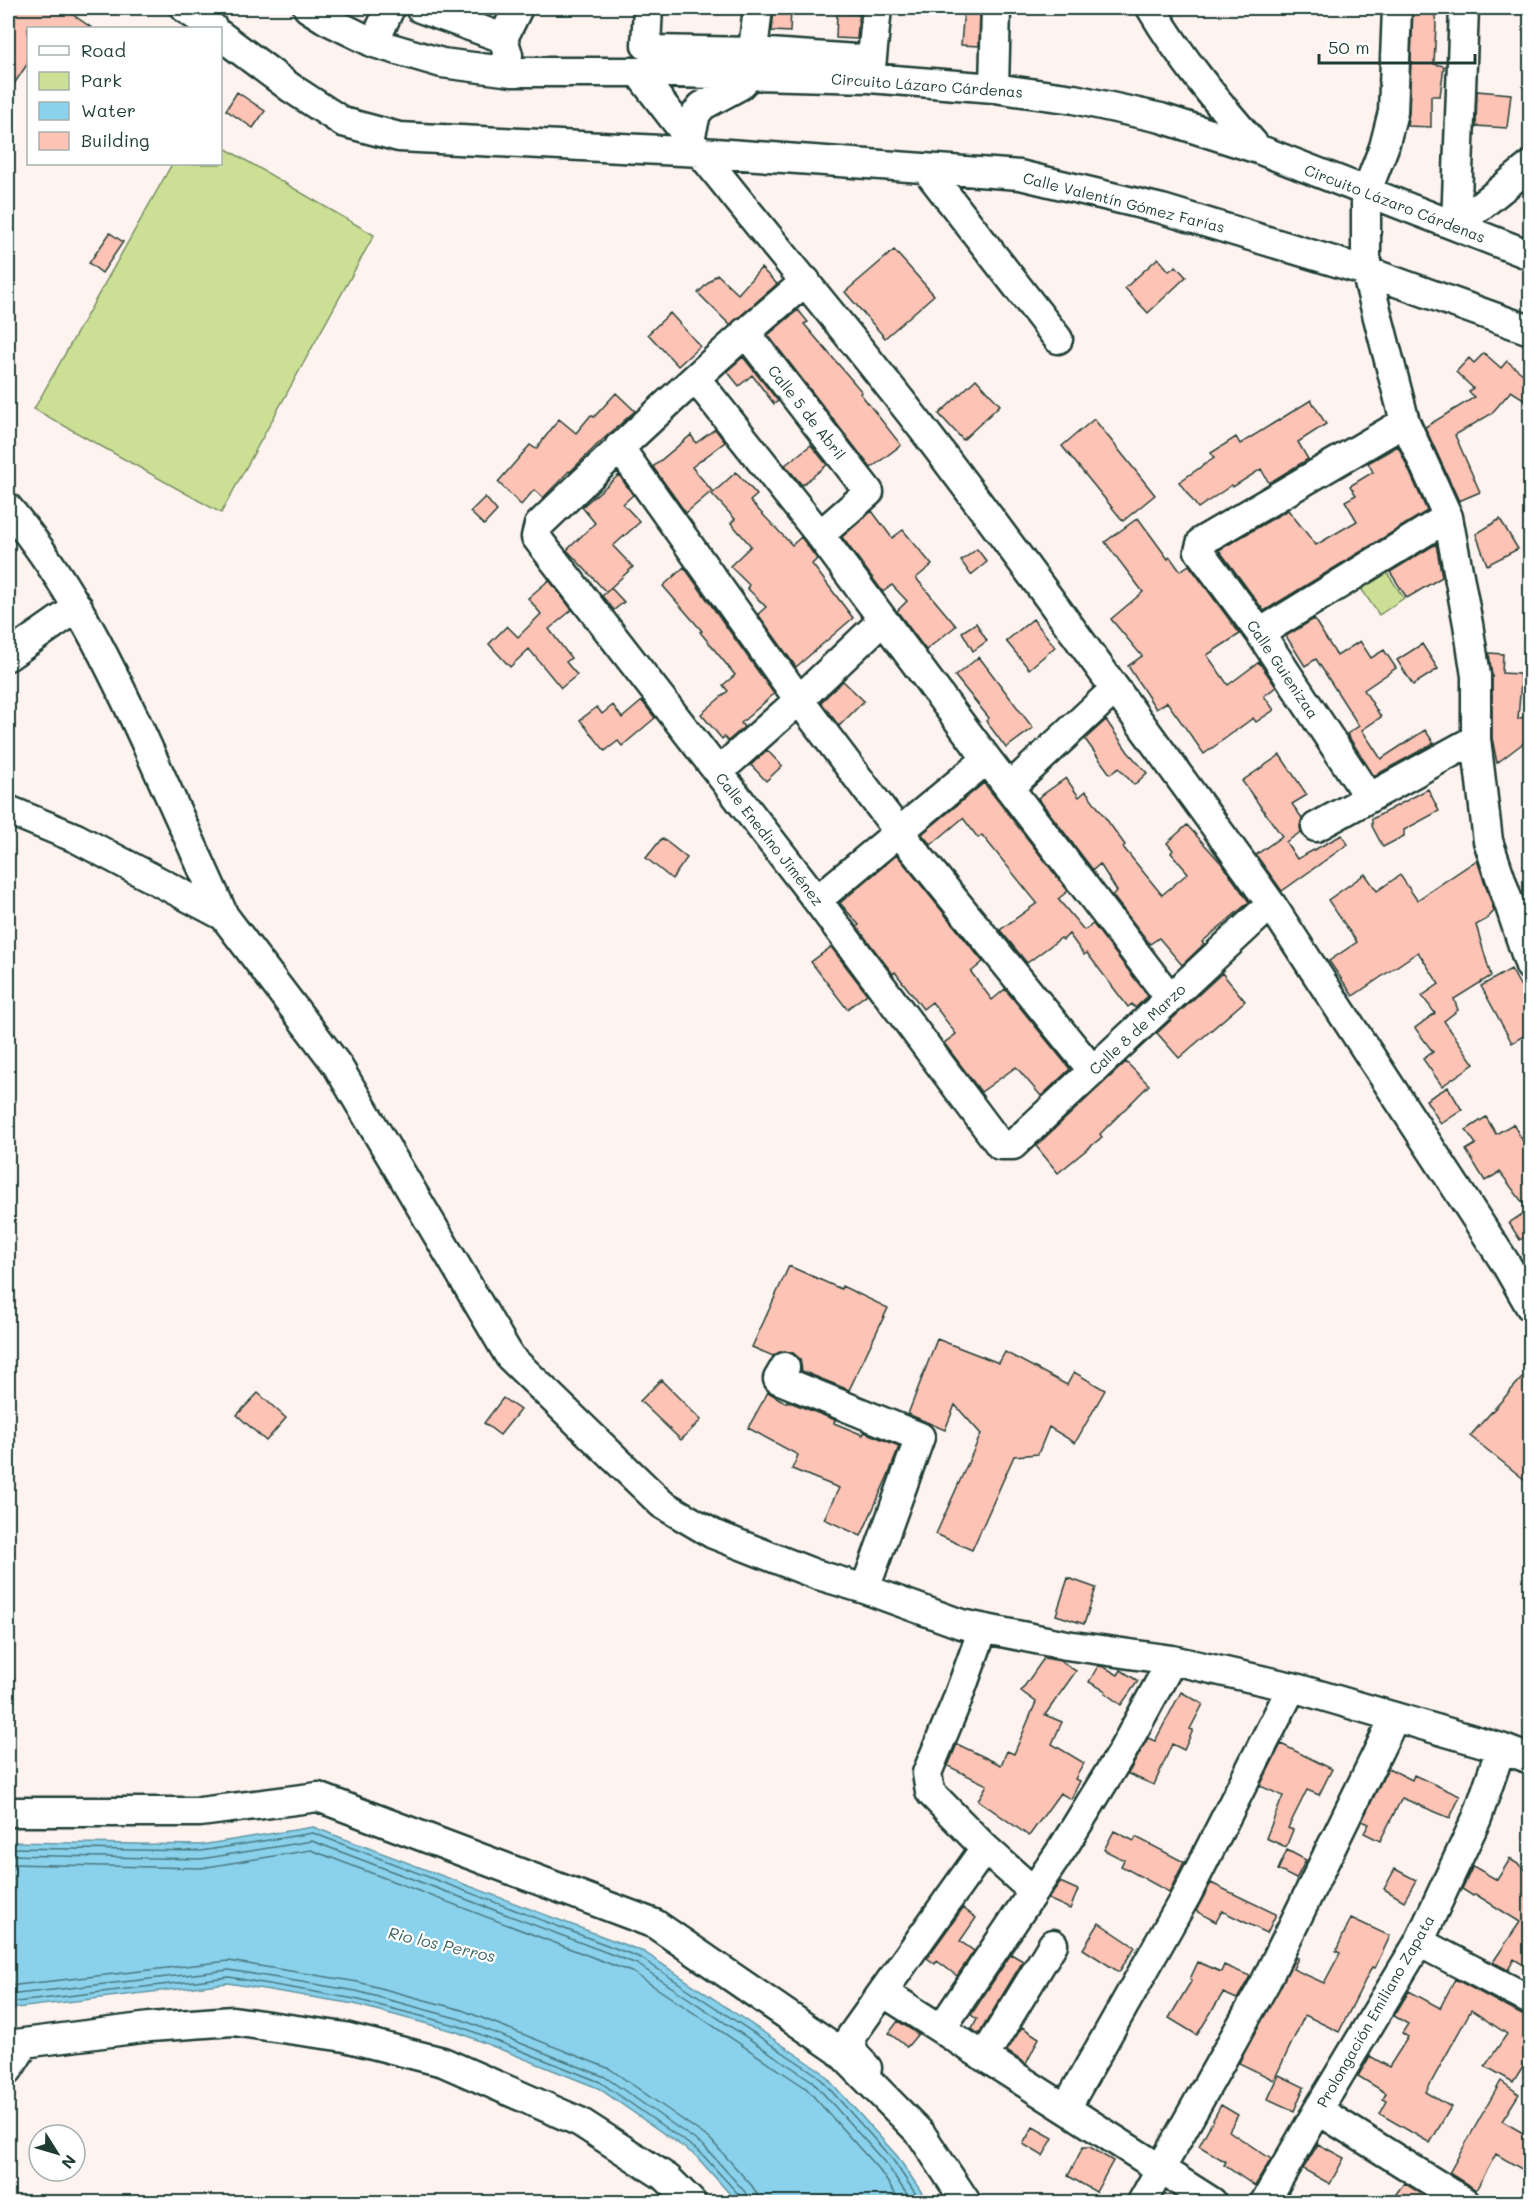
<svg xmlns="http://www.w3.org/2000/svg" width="1538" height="2210" viewBox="0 0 1538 2210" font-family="Mali,sans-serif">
<rect width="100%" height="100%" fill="#fff3f0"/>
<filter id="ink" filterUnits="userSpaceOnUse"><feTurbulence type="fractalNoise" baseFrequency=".0167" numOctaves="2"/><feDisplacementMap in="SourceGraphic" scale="12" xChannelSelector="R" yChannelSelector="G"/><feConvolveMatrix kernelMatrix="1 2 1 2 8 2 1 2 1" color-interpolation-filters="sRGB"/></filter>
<g filter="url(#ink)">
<path fill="#cce095" stroke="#768e64" stroke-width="1.5" d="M221 146 374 235 221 513 34 409 172 164H220Z
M1385 570 1404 598 1379 615 1360 587Z"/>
<path fill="#8ad1ec" stroke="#5f96a2" stroke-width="1.5" d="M313 1827 644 1952 821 2071 898 2157 928 2202H737L696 2156 598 2088 457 2032 354 2004 228 1983 8 2009V1842L201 1845Z"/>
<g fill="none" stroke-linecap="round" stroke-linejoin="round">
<path stroke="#4a787e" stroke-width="1.5" d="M8 1848 201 1851 313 1833 641 1958 817 2075 893 2160 921 2202
M8 1855 201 1859 312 1841 637 1964 812 2081 887 2165 912 2202
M8 1864 201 1868 311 1850 634 1973 806 2088 880 2171 901 2202
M8 1986 229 1961 358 1982 462 2010 610 2069 710 2139 752 2186 757 2194 758 2202
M8 1995 229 1970 356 1991 460 2019 605 2077 704 2146 745 2192 749 2202
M8 2003 229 1977 355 1999 459 2026 600 2082 700 2152 740 2196 741 2202"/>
</g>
<path fill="#fdc3b5" stroke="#1f3d34" stroke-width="1.5" d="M8 8H63L92 28H28V63L8 93Z
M774 8H791L790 32 772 31Z
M964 8H980L979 46 961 45Z
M1413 8H1434L1436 25 1434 64 1444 66 1440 96H1431V127L1407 126 1409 113Z
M837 13 859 14 857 39 836 38Z
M1477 91 1511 94 1507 128 1476 126Z
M237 92 265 111 253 128 226 110Z
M110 233 123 242 102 273 89 263Z
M894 250 934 295 885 338 845 292Z
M1158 258 1169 271 1176 266 1186 277 1148 313 1125 288Z
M761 268 777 284 730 325 698 293 717 274 738 294Z
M798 310 808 322 804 324 862 392 860 393 901 445 871 468 768 335Z
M670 313 700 346 678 366 648 334Z
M1484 353 1501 368 1507 361 1530 380V403L1511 391 1491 414 1455 435 1480 492 1459 501 1425 427 1475 397 1469 392 1473 388 1456 372 1469 358 1474 363Z
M743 357 778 401 774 404 752 375 739 386 727 371Z
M976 379 1000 405 963 440 939 414Z
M616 393 635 411 599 443 570 472 569 471 543 498 534 490 521 505 498 482 530 445 536 449 559 419 576 433 591 415 594 417Z
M1311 400 1326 424 1298 442 1308 459 1269 483 1261 469 1233 487 1232 485 1198 508 1179 482 1214 458 1211 453 1236 437 1240 444Z
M1094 419 1155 495 1123 521 1062 446Z
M715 429 725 442 692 467 712 491 686 513 653 467 691 435 696 443Z
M811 445 827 465 802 485 785 465Z
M1398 446 1427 511 1264 611 1219 550 1288 510 1316 545 1357 521 1345 501 1356 495 1350 486 1373 472 1368 463Z
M736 472 757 495 750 501 792 545 801 537 817 559 812 564 853 618 796 667 758 614 766 607 747 588 749 585 730 566 751 546 731 523 735 519 712 494Z
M619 475 633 495 623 504 640 522 613 546 633 567 606 592 567 550 595 523 582 507Z
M485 497 497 511 484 525 470 512Z
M872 511 892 538 903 530 932 565 916 578 956 626 926 650 897 611 907 601 892 585 883 592 842 537Z
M1138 518 1168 559 1170 557 1180 571 1189 565 1240 634 1207 655 1228 685 1259 662 1276 687 1264 696 1274 710 1256 722 1253 718 1204 754 1167 702 1156 709 1128 666 1142 656 1111 619 1143 592 1105 542Z
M1500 519 1518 549 1487 565 1476 534Z
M1436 544 1442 577 1407 598 1390 572Z
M977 549 987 562 971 575 961 561Z
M684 567 774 694 741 723 744 727 728 741 724 737 722 739 701 714 728 691 723 685 735 675 700 632 702 631 663 586Z
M549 580 572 610 549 629 571 658 566 662 577 675 561 688 529 649 510 667 489 644 507 626 518 637 541 614 528 598Z
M611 588 624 602 614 610 602 596Z
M1033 619 1055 647 1029 669 1006 641Z
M1314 619 1337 656 1360 641 1371 658 1384 650 1396 668 1364 690 1381 717 1362 730 1381 759 1425 730 1434 743 1374 776 1347 734 1359 726 1352 715 1316 659 1305 666 1286 636Z
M976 623 987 641 973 651 962 632Z
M1422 644 1438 669 1413 685 1397 660Z
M1489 653 1503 654 1502 673 1519 674 1521 682 1518 719 1530 714V738L1497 763 1492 738V676Z
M979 657 1033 728 1006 748 986 721 989 718 955 676Z
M843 681 864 701 839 726 821 702Z
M642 701 655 718 622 746 618 741 605 751 580 720 597 707 602 714 613 705 622 718Z
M1106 720 1128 752 1147 773 1134 785 1119 768 1110 774 1085 739Z
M767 750 782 766 766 781 751 765Z
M1280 755 1307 795 1292 804 1302 818 1300 826 1301 832 1286 842 1297 859 1342 835 1348 844 1282 891 1256 855 1282 836 1242 781Z
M1066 778 1079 797 1086 791 1125 845 1123 847 1162 895 1188 873 1171 853 1173 850 1167 843 1187 825 1222 864 1249 902 1202 942 1204 944 1182 965 1159 938 1150 944 1112 895 1117 891 1100 864 1093 870 1038 798Z
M984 783 1068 891 1058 899 1084 930 1093 924 1148 996 1135 1008 1132 1004 1128 1007 1087 953 1084 955 1069 934 1063 940 1061 938 1027 963 1000 930 1037 903 982 835 978 838 963 818 931 845 922 834Z
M1428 789 1439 811 1404 830V836L1383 847 1372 826V819Z
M662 838 687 858 672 879 646 858Z
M897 855 983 962 971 972 992 1000 1005 989 1070 1069 1041 1096 1016 1067 981 1092 944 1043 956 1034 932 1002 923 1009 895 972 893 974 857 927 859 925 840 903Z
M1477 860 1494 911 1487 919 1476 925 1491 976 1454 999 1458 1010 1444 1021 1474 1064 1442 1086 1423 1059 1433 1052 1415 1028 1435 1013 1422 996 1439 984 1418 952 1353 996 1329 961 1357 942 1328 900 1365 874 1377 891 1400 875 1417 900Z
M831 947 867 994 847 1009 811 962Z
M1511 969 1530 1003V1032L1512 1043 1481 986Z
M1222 973 1245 1001 1179 1058 1157 1033Z
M1126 1062 1149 1085 1100 1134 1102 1137 1058 1173 1036 1146Z
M1448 1087 1462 1110 1441 1124 1426 1100Z
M1486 1117 1496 1134 1513 1124 1530 1153V1233L1520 1240 1509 1223 1528 1210 1500 1172 1485 1181 1466 1150 1476 1144 1466 1130Z
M789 1266 841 1289 842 1286 888 1308 849 1390 802 1371 800 1359 793 1353 784 1351 773 1356 752 1347Z
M937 1339 999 1363 1005 1352 1067 1385 1074 1372 1105 1390 1075 1443 1049 1427 1038 1454 1014 1456 972 1550 936 1534 981 1434 955 1405 945 1430 908 1414Z
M1530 1369V1484L1470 1436Z
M661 1380 701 1420 681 1440 640 1401Z
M768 1392 786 1403 787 1401 835 1420 834 1423 863 1435 864 1432 899 1446 890 1471 861 1536 824 1519 839 1488 792 1469 798 1455 748 1428Z
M258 1393 286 1418 266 1441 237 1415Z
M503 1398 520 1410 500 1435 484 1423Z
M1068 1578 1096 1588 1084 1624 1056 1615Z
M1044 1658 1060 1661 1076 1671 1045 1715 1062 1722 1052 1744 1084 1763 1075 1779 1080 1781 1071 1799 1060 1793 1029 1836 978 1800 987 1785 948 1766 957 1744 1001 1765 1007 1751 1014 1754 1036 1702 1021 1691Z
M1098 1666 1104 1667 1118 1675 1121 1670 1138 1681 1121 1705 1105 1693 1106 1691 1089 1682Z
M1181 1692 1203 1704 1190 1729 1193 1730 1184 1750 1172 1744 1154 1785 1128 1774 1148 1738 1155 1741Z
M1281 1744 1332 1769 1319 1795 1307 1790 1288 1828 1293 1830 1286 1847 1266 1838 1283 1796 1260 1786Z
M1388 1768 1412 1780 1414 1775 1460 1796 1450 1818 1402 1798 1380 1841 1364 1833 1369 1824 1362 1821Z
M1114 1831 1134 1841 1136 1837 1184 1862 1169 1892 1121 1866 1124 1860 1104 1850Z
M1287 1850 1306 1860 1296 1879 1278 1870Z
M1510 1859 1530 1872V1969L1514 1959 1508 1970 1493 1962 1520 1922 1475 1894 1473 1896 1462 1889 1473 1866 1497 1880Z
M1395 1869 1416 1880 1404 1901 1384 1889Z
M1060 1882 1078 1890 1070 1909 1048 1899Z
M1211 1883 1276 1914 1267 1933 1222 1911 1216 1922 1196 1911Z
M963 1908 976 1918 960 1941 974 1951 957 1976 937 1961 935 1964 927 1958Z
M1351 1918 1390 1936 1375 1968 1372 1967 1339 2032 1305 2015 1274 2080 1239 2063 1296 1957 1298 1958 1293 1969 1324 1983 1340 1953 1336 1951Z
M1099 1923 1135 1947 1119 1972 1083 1949Z
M1011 1954 1023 1961 979 2034 972 2029 977 2019 971 2015Z
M1198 1962 1221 1972 1224 1965 1250 1976 1237 1999 1223 1993 1197 2035 1169 2018 1192 1980 1190 1979Z
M1455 1979 1522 2015 1530 2016V2055L1513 2082 1485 2066 1507 2034 1471 2010 1426 2092 1451 2107 1430 2143 1380 2114 1387 2101 1383 2099 1386 2093 1358 2076 1370 2056 1389 2067 1408 2037 1402 2033 1408 2024 1394 2016 1409 1991 1440 2008Z
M898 2021 918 2034 907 2047 889 2033Z
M1022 2027 1039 2038 1026 2064 1007 2051Z
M1279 2075 1304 2087 1294 2111 1268 2099Z
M1501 2081 1519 2094 1502 2121 1530 2137V2174L1496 2154 1476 2190 1449 2173Z
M1221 2105 1238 2115 1229 2131 1271 2159 1255 2186 1224 2165 1226 2162 1199 2146Z
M1033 2127 1053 2138 1043 2156 1023 2144Z
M1318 2144 1344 2158 1330 2184 1303 2169Z
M1083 2147H1090L1113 2161 1096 2192 1068 2176Z
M1404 2183 1435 2202H1390Z"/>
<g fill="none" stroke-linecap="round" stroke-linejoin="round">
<g stroke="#1f3d34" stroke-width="33">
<path id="minor" d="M185 8 213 28
M308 8 327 20 374 43 442 63 512 72H638L869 78 994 88 1074 99 1161 118 1258 149 1530 255
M420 8 503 38
M648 8 646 45 653 50 753 52 871 60
M1151 8C1181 59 1218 103 1257 148
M1397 8 1393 112 1384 147 1366 193V271L1405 422 1448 517 1468 624 1476 676V739L1488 841 1530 966
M1464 8 1456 226 1530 166
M220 35 291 88 343 122 399 137 701 152 1020 175 1162 209 1366 271 1530 330
M374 43 390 8
M508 55 503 38 518 8
M638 72C732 198 837 316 932 441 1038 581 1141 724 1244 866L1271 904 1506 1264 1530 1306
M870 77 877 8
M994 88 996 8
M690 139 696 114 702 106 739 86 750 75 758 8
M926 169 1058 339
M806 281C714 358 626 441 539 525L536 537 817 900 1000 1145H1013L1271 904
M745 332 869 492 820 535
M696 379 820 535 987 759 1170 998
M619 447 799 700 899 832 1093 1071
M8 508C71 583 113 670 153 759 177 811 200 864 224 916L76 838 8 810
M1260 633 1448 517
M8 656 78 607
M718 772 799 700 883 620
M1009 788 1115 689
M1369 798 1260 633 1199 551 1202 541 1405 422
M1316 827 1476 739
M817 900 987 759
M224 916 337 1065 510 1357 662 1504 713 1534 815 1574 865 1589 961 1624 1066 1645 1172 1660 1292 1687 1501 1748 1530 1759
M785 1367 778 1379 920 1437 865 1589
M983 1629 956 1703 927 1773 930 1792 985 1848 1033 1891
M8 1812H200L318 1797 655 1924 838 2050 921 2134 966 2202
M1419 1942 1530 2000
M883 1992 1212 2202
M941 2029 1064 1846 1122 1752 1172 1660
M8 2045 150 2027 233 2021 345 2037 443 2062 580 2122 667 2178 691 2202
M984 2057 1053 1944
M867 2068 854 2054 850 2038 985 1848
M8 2070 25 2043
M1066 2108 1187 1894 1292 1687
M1318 2110 1465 2202
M1142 2202 1265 1983 1395 1717
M1265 2202 1318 2110 1419 1942 1477 1818 1501 1748"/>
</g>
<use href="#minor" stroke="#fff" stroke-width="28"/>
</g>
</g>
<g text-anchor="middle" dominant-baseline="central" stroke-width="4.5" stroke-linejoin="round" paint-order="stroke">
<g font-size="15" fill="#1f3d34" stroke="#fff">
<text transform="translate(927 85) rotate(4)">Circuito Lázaro Cárdenas</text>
<text transform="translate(1124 202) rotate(14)">Calle Valentín Gómez Farías</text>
<text transform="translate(1395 203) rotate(21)">Circuito Lázaro Cárdenas</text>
<text transform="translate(807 412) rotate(52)">Calle 5 de Abril</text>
<text transform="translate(1283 669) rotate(56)">Calle Guienizaa</text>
<text transform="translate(770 839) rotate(52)">Calle Enedino Jiménez</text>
<text transform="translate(1137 1029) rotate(-43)">Calle 8 de Marzo</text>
<text transform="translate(1375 2011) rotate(-60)">Prolongación Emiliano Zapata</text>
</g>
<g font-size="16" font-style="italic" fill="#3a6262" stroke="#fff">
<text transform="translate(442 1944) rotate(13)">Rio los Perros</text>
</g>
</g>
<rect width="1538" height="2210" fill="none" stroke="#fff" stroke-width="30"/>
<rect x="15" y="15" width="1508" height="2180" fill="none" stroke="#1f3d34" stroke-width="2" filter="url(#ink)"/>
<rect x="27" y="27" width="195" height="138" fill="#ffffff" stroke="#a5b1ae" stroke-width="1.5"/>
<rect x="39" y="46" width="30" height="9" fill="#ffffff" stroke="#a5b1ae" stroke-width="1.5"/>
<text x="81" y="57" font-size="18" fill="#1f3d34">Road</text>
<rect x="39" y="72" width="30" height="18" fill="#cce095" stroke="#a5b1ae" stroke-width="1.5"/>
<text x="81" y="87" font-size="18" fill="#1f3d34">Park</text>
<rect x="39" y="102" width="30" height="18" fill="#8ad1ec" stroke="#a5b1ae" stroke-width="1.5"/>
<text x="81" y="117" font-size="18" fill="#1f3d34">Water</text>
<rect x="39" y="132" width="30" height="18" fill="#fdc3b5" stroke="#a5b1ae" stroke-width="1.5"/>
<text x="81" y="147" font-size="18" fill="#1f3d34">Building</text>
<g transform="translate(57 2153) rotate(127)"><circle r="28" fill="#ffffff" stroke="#a5b1ae" stroke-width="1.5"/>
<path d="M0-4.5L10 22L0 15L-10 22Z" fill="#1f3d34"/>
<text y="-9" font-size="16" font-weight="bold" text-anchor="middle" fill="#1f3d34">N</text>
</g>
<path d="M1319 54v9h156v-9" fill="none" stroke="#1f3d34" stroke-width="3"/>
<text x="1328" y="54" font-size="18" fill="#1f3d34" stroke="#ffffff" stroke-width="4.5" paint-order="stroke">50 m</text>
</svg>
